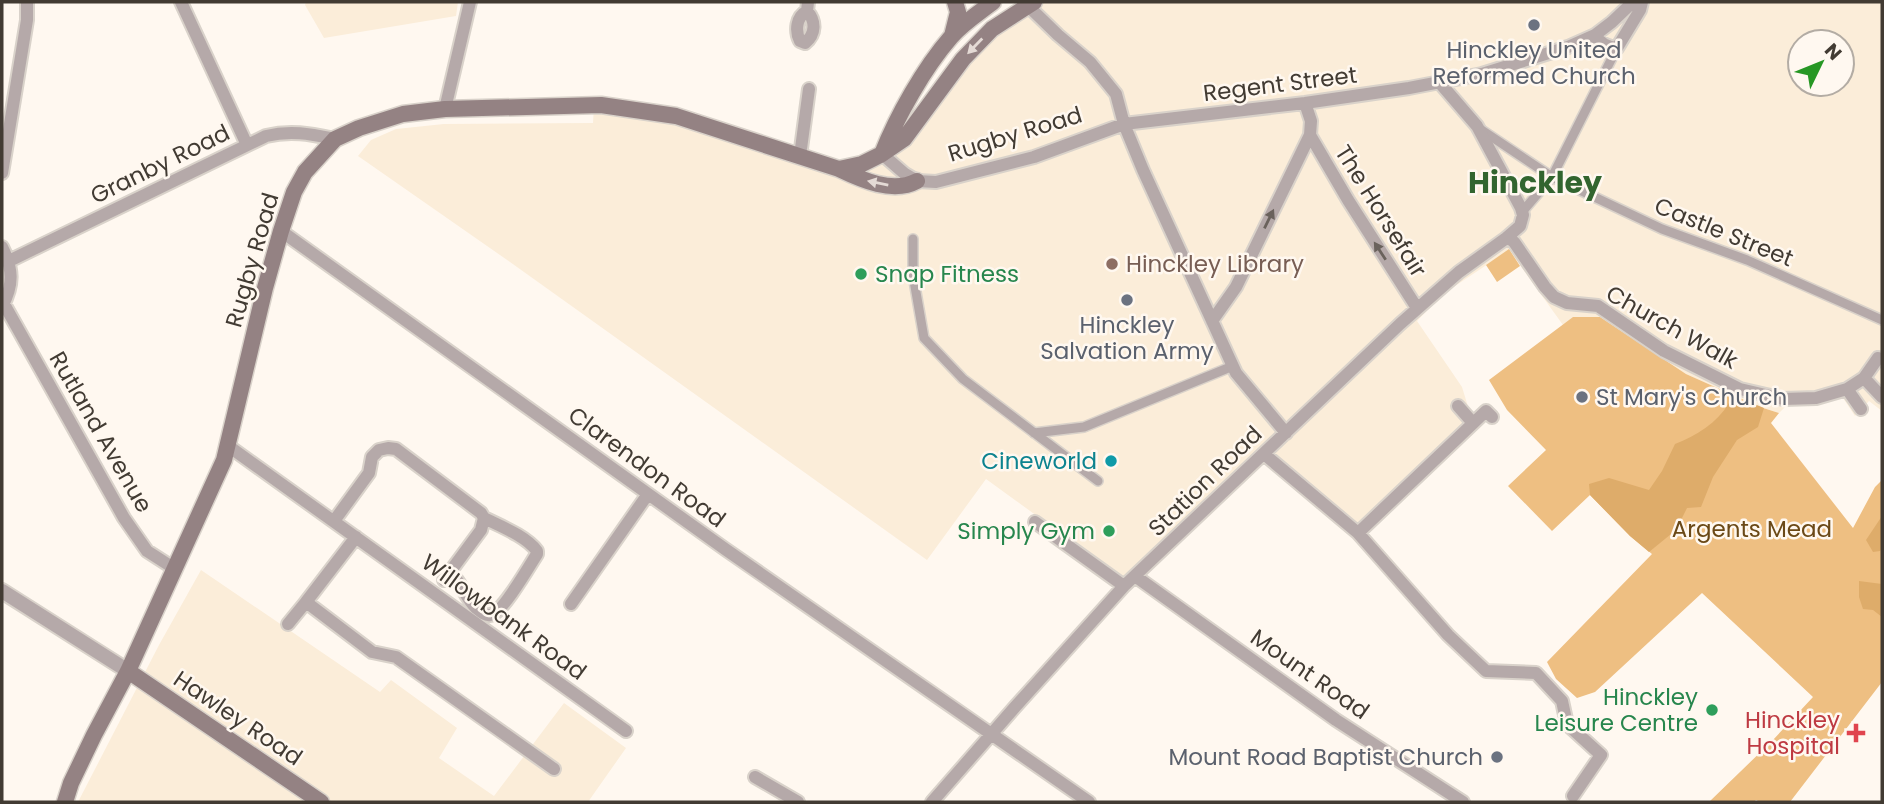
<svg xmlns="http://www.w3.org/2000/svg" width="1884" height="804" viewBox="0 0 1884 804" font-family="Poppins,sans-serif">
<rect width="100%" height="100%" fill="#fff8f0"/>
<path fill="#fbedd9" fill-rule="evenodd" d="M306 2H458L456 16 324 38 305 5Z
M1034 2H1882V411L1869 401 1855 416 1843 398 1836 393 1793 399 1779 413 1760 407 1686 374 1600 317H1574L1563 325 1509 250 1443 294 1417 321 1462 387 1473 423 1361 530 1266 452 1128 582 986 479 927 560 510 262 358 156 371 140 396 129 444 124 593 123 594 106 615 107 822 164 882 154 963 59ZM1800 42H1842V84H1800Z
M201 570 380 692 391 680 457 728 439 758 494 796 564 703 626 748 588 802H78L159 645Z"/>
<path fill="#eebf82" d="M1509 249 1520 266 1497 282 1486 265Z
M1573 317H1600L1686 374 1760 407 1779 413 1771 423 1853 528 1875 487 1882 480V682L1790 802H1760L1756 800 1754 802H1709L1772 741 1813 697 1702 593 1595 692 1577 698 1556 679 1547 662 1652 554 1630 536 1590 495 1552 531 1508 486 1546 450 1507 410 1489 380Z"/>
<path fill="#deac6a" d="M1747 401 1764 408 1758 427 1737 440 1713 477 1701 507 1687 508 1676 530 1649 552 1630 536 1590 495 1589 484 1609 478 1649 490 1662 471 1675 444C1696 436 1717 423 1729 403Z
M1882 516V548L1880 551 1873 552 1866 540Z
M1859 581 1882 584V617L1873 610 1863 609 1859 597Z"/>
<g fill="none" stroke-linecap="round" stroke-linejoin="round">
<g stroke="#d9d2ca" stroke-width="12">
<path id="pedestrian" d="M1480 129 1552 177 1662 229 1747 260 1882 320
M1522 212 1552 177 1617 48
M913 239V275L924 338 963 379 1098 481
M1034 433 1084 427 1233 366"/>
</g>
<g stroke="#d9d2ca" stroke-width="16">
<path id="minor" d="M181 2 247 145
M1024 2 1058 35 1090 62 1116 94 1124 124 1143 170 1236 373 1286 433
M807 11C816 21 816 34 805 43L800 41C795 31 796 17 807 11L808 2
M1595 35C1601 44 1607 47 1617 48L1640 10 1642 2
M445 109 470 2
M1310 135 1348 200 1417 308
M882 154 905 174 917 181 936 182 1034 157 1124 124 1305 103 1409 88 1482 74 1568 47 1595 35 1612 22 1633 2
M800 156 809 89
M2 173 27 20V2
M281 231 725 549 1089 802
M1505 239H1510L1514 242 1545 287 1554 297 1567 303 1598 306 1664 351 1740 389 1783 399 1816 398 1847 389 1864 378 1878 358
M2 247C13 269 14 284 2 307
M9 261 266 136C291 130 310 134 335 139
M4 304 124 518 147 551 175 569
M1212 321 1236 287 1310 135 1311 121 1305 103
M1864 378 1882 397
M1847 389 1861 409
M1458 406 1473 423
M227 445 626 731
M1264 454 1358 533 1448 635 1486 671 1536 673 1562 701 1567 724 1601 755 1573 796
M334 521 369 473 372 457 379 450 388 448 396 449 481 513 484 518 481 530 444 580
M1035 522 1124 586
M1358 533 1486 411 1492 417
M356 537 306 602 372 652 396 657 554 769
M450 572C461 582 465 597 476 608 480 611 485 616 490 615 501 615 530 565 537 554V551C526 536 500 526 484 518
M1135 576 1336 720 1463 802
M571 604 648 494
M288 624 306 602
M755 777 798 802
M932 802 1015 707 1124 586 1400 324 1459 272 1505 239 1520 226 1523 215 1521 208 1477 126 1440 83"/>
</g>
<g stroke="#d9d2ca" stroke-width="18">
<path id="tertiary" d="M2 591 128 671"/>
</g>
<g stroke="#d9d2ca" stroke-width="19">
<path id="secondary" d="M952 36 958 12 955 2
M882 154C897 116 924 68 951 37 963 23 979 13 993 2
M839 169C862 180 893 194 917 181
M128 671 321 802
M65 802 71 783 94 735 128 671 224 460 265 288 281 231 294 192 305 172 335 139 359 128 403 114 445 109 601 105 676 116 839 169 862 164 882 154 904 139 963 59 992 29 1034 2"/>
</g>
<use href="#pedestrian" stroke="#b5a9a9" stroke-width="9"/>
<use href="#minor" stroke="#b5a9a9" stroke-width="12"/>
<use href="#tertiary" stroke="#b5a9a9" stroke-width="14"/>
<use href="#secondary" stroke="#948283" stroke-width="16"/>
</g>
<defs><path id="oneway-solid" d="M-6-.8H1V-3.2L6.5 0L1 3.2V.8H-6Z" transform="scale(1.75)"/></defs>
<g fill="#e4dad5">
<use href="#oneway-solid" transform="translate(975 46) rotate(134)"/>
<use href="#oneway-solid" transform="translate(878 183) rotate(-169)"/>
</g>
<g fill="#6a625c">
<use href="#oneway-solid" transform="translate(1269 219) rotate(-64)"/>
<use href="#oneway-solid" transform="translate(1380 251) rotate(-123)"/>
</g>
<g fill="#6b7280" stroke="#fff8f0" stroke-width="2.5">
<circle cx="1534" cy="25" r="7"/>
<circle cx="1127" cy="300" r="7"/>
<circle cx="1582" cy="397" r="7"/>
<circle cx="1497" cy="757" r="7"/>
</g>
<circle fill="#8d6e63" stroke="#fff8f0" stroke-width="2.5" cx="1112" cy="264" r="7"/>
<g fill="#2e9e5b" stroke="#fff8f0" stroke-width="2.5">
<circle cx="861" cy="274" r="7"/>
<circle cx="1109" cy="531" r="7"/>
<circle cx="1712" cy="710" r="7"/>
</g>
<circle fill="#0f9aa8" stroke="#fff8f0" stroke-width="2.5" cx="1111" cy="461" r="7"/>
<path fill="#e0444e" stroke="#fff8f0" stroke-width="2.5" d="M1852.5 722.5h7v7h7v7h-7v7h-7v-7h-7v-7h7z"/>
<g text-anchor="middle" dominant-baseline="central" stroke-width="5" stroke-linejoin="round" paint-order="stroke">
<g font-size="23" fill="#5b616d" stroke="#fff8f0">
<text x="1534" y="50">Hinckley United<tspan x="1534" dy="26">Reformed Church</tspan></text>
<text x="1127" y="325">Hinckley<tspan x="1127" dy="26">Salvation Army</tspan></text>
<text x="1596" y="397" text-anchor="start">St Mary's Church</text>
<text x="1483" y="757" text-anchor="end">Mount Road Baptist Church</text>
</g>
<g font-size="23" fill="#423b33" stroke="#fff8f0">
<text transform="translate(1280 84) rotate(-7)">Regent Street</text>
<text transform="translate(1015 134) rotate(-17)">Rugby Road</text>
<text transform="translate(160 164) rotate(-26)">Granby Road</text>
<text transform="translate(1381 211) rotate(58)">The Horsefair</text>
<text transform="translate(1724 232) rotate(22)">Castle Street</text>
<text transform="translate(252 260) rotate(-74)">Rugby Road</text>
<text transform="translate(1672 327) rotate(29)">Church Walk</text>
<text transform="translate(101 432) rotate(60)">Rutland Avenue</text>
<text transform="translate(647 467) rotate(36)">Clarendon Road</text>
<text transform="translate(1205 481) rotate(-44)">Station Road</text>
<text transform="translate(504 617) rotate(36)">Willowbank Road</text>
<text transform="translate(1310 674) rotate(35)">Mount Road</text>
<text transform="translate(238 718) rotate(34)">Hawley Road</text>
</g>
<g font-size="23" fill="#785e54" stroke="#fff8f0" text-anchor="start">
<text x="1126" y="264">Hinckley Library</text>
</g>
<g font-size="23" fill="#27864d" stroke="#fff8f0" text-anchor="end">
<text x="875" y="274" text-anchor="start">Snap Fitness</text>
<text x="1095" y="531">Simply Gym</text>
<text x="1698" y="697">Hinckley<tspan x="1698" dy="26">Leisure Centre</tspan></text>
</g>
<g font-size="23" fill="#0d838f" stroke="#fff8f0" text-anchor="end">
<text x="1097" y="461">Cineworld</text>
</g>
<g font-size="23" fill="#6b4917" stroke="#fff8f0">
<text x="1752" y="529">Argents Mead</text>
</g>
<g font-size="23" fill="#be3a42" stroke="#fff8f0" text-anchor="end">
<text x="1840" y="720">Hinckley<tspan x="1840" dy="26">Hospital</tspan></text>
</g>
<g font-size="30" font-weight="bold" fill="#32652f" stroke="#fff8f0">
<text x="1535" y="182">Hinckley</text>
</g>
</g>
<rect width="1884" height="804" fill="none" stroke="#423b33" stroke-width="7"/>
<g transform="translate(1821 63) rotate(47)"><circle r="33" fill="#fff8f0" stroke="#b3aca4" stroke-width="2"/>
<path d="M0-5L12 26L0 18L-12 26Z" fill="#279724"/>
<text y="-10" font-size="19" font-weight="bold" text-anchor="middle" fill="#423b33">N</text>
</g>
</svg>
